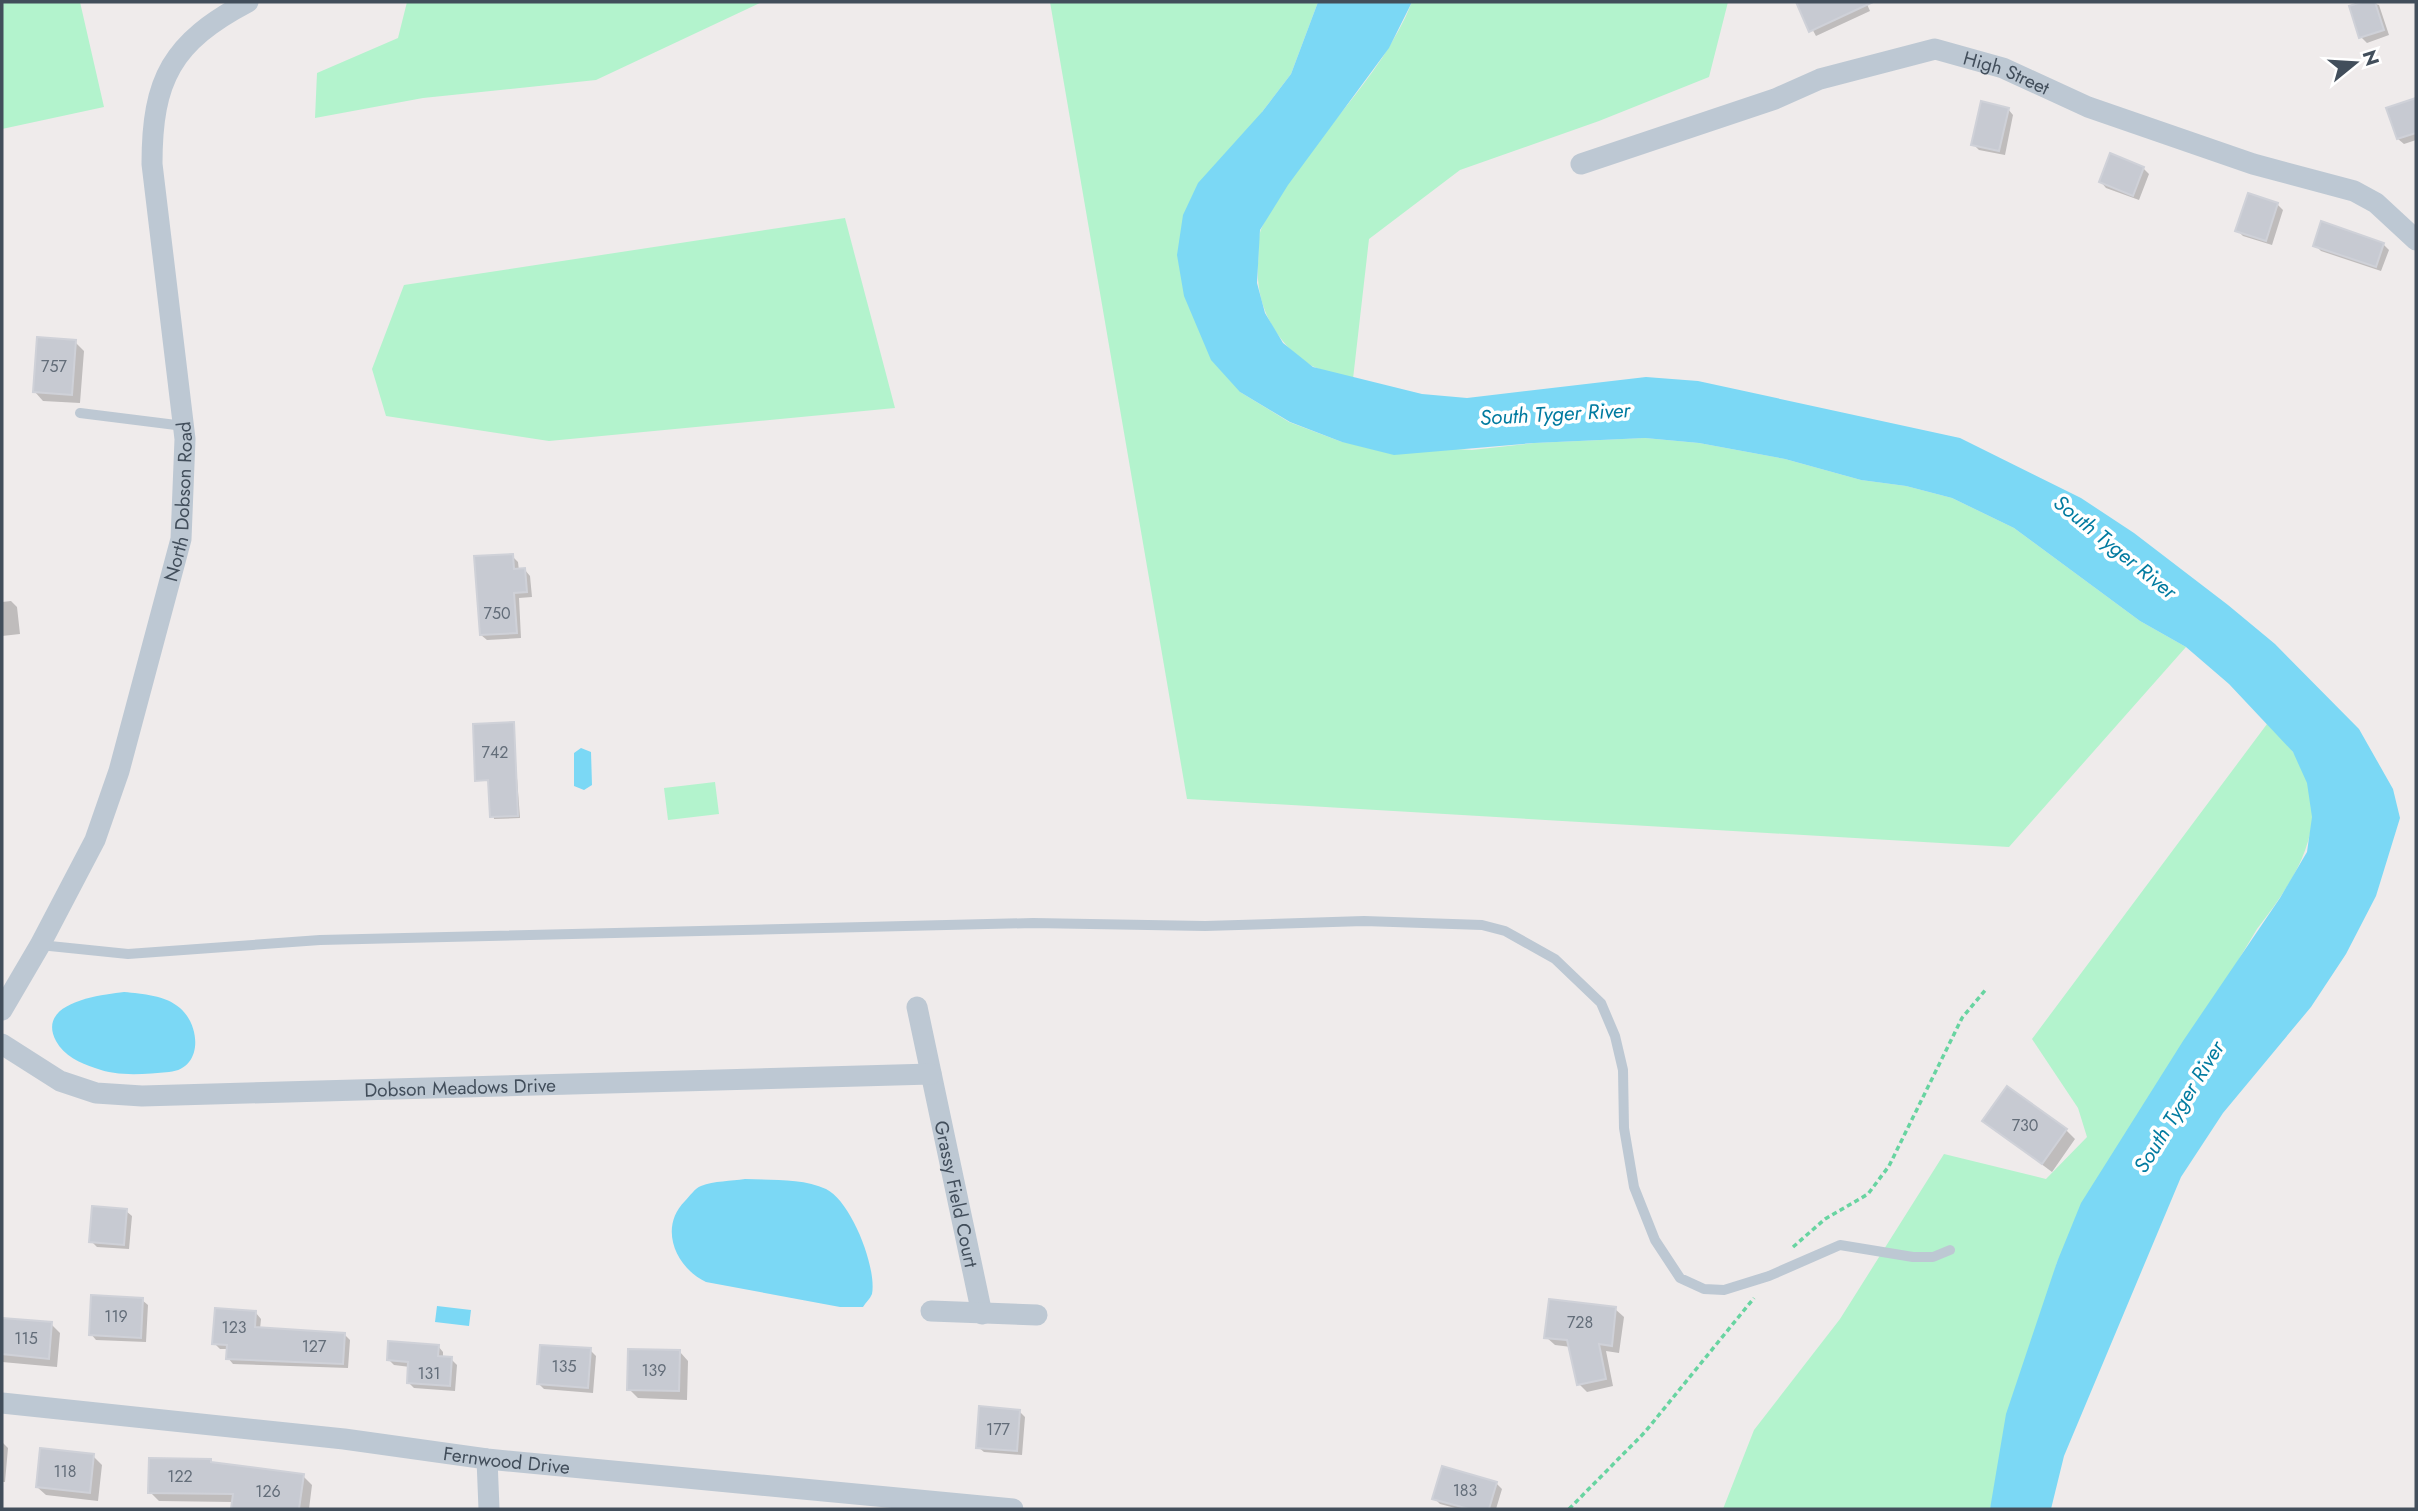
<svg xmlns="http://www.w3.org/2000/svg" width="2418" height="1511" viewBox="0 0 2418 1511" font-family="Jost,sans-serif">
<rect width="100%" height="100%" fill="#efebeb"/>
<path fill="#b3f3cd" d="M2 2H80L104 107 2 129Z
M407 2H762L596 80 423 98 315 118 317 73 398 38Z
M1050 2H1318L1291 74 1262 112 1240 392 1289 422 1342 442 1472 450 1534 443 1645 438 1699 443 1785 459 1861 480 1906 486 1952 498 2014 528 2140 621 2186 647 2009 847 1187 799Z
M1412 2H1728L1709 77 1599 121 1460 170 1369 239 1353 379C1340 375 1324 372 1312 366 1276 345 1255 305 1258 264 1259 253 1257 237 1262 227 1300 146 1378 87 1412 2Z
M845 218 895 408 549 441 386 416 372 369 404 285Z
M2267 724C2275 733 2286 742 2293 752 2338 817 2297 877 2257 929L2057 1262 1990 1509H1723L1754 1430 1840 1319 1944 1154 2046 1179 2087 1137 2078 1108 2032 1039Z
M715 782 719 814 668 820 664 788Z"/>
<path fill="#7bd8f5" d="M1318 2H1412L1389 48 1288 185 1260 230 1257 283 1265 313 1283 343 1313 367 1422 394 1467 398 1646 377 1698 381 1960 438 2081 498 2134 533 2228 605 2275 644 2359 729 2393 789 2400 818 2376 896 2346 954 2311 1007 2223 1113 2181 1177 2064 1456 2051 1509H1990L2006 1414 2057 1262 2081 1203 2183 1041 2280 898 2307 852 2312 817 2307 783 2293 752 2229 684 2186 647 2140 621 2014 528 1952 498 1906 486 1861 480 1785 459 1699 443 1645 438 1534 443 1394 455 1342 442 1290 422 1240 392 1211 360 1184 296 1177 255 1183 215 1198 183 1262 112 1291 74Z
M581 748 591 752 592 785 584 790 574 786V753Z
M124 992C143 994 165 995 180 1008 201 1026 203 1069 169 1072 145 1074 118 1077 95 1068 80 1063 64 1056 56 1041 36 1003 98 995 124 992Z
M745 1179C770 1180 803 1178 826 1189 851 1201 877 1267 872 1294 870 1299 866 1302 863 1307H840L706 1282C676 1268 658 1228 685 1201 690 1196 695 1188 701 1186 714 1181 731 1181 745 1179Z
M437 1306 471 1310 469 1326 435 1322Z"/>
<path fill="#0003" d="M1807 2H1866L1870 11 1816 36 1799 5Z
M2368 2 2379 5 2389 35 2367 43 2361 37 2351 7Z
M2416 100V140L2404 144 2398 139 2389 109Z
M2008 109 2013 115 2005 155 1979 150 1973 144Z
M2143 168 2149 174 2139 200 2106 188 2101 182Z
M2277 204 2283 210 2272 245 2243 236 2237 230Z
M2383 244 2389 250 2381 271 2321 251 2315 245Z
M75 342 84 351 80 403 43 401 35 392Z
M512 556 518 562 519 571 525 570 530 576 532 597 519 598 521 638 487 640 481 635Z
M11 601 17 607 20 634 2 636V602Z
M513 724 520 818 494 819 490 781 477 780Z
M1984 1121 2066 1130 2075 1139 2052 1172Z
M126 1211 132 1216 129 1249 97 1247 91 1241Z
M142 1300 148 1305 146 1342 96 1340 91 1334Z
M1615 1309 1624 1317 1619 1353 1606 1351 1613 1386 1587 1392 1579 1384 1571 1347 1555 1345 1546 1337Z
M256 1313 261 1319 260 1329 344 1334 350 1340 348 1368 233 1364 228 1358V1349H220L214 1343Z
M2 1320 51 1324 60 1333 57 1367 2 1362Z
M438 1346 443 1352V1358L451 1359 457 1365 455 1391 414 1388 409 1383 410 1367 394 1365 389 1360Z
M590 1350 596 1356 593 1393 544 1389 539 1384Z
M680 1352 688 1361 687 1400 638 1398 629 1389Z
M1019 1411 1025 1417 1022 1455 984 1452 978 1447Z
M2 1442 8 1448 5 1482H2Z
M93 1456 102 1465 98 1501 46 1495 37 1487Z
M210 1461 214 1464 303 1476 312 1485 309 1509H235L234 1502 159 1501 150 1492Z
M1496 1483 1502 1489 1496 1509H1459L1440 1504 1434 1498Z"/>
<path fill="#c7cad2" stroke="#cfd1d8" stroke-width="2" d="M1796 2H1873L1809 32Z
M2362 2H2375L2384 30 2359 38 2349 6Z
M2416 98V133L2397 139 2386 108Z
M1981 101 2009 108 1999 151 1971 145Z
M2110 153 2144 167 2133 196 2099 182Z
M2248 193 2278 203 2266 241 2235 231Z
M2321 221 2384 243 2376 267 2313 246Z
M37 337 76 340 72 395 33 392Z
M513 554 514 569 525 568 527 592 514 593 517 633 480 635 474 556Z
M514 722 518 816 490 817 488 780 475 781 473 724Z
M2007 1086 2067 1129 2042 1164 1982 1121Z
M92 1206 127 1209 124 1245 89 1242Z
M91 1295 143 1298 141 1338 89 1335Z
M1549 1299 1616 1307 1612 1346 1599 1344 1606 1379 1577 1385 1567 1340 1544 1338Z
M215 1308 256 1311 255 1327 345 1333 343 1364 226 1359 227 1345 212 1344Z
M2 1318 52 1322 49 1359 2 1354Z
M388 1341 439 1345 438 1356 452 1357 450 1386 407 1383 408 1362 387 1360Z
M540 1345 591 1348 588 1388 537 1384Z
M628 1349 680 1350 679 1391 627 1390Z
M979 1406 1020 1410 1017 1451 976 1448Z
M40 1448 94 1454 90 1493 36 1487Z
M149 1458 211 1459V1462L304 1474 299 1509H231L233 1494 148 1493Z
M1442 1466 1497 1482 1489 1509H1469L1432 1499Z"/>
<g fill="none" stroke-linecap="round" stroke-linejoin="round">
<path stroke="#68d4a1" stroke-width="3.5" stroke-dasharray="5 3.5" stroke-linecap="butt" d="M1793 1247 1825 1219 1868 1194 1889 1166 1962 1018 1987 988
M1569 1509 1645 1432 1754 1298"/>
<path stroke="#bdc8d3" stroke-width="10" d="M80 413 184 426
M40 945 128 954 320 940 1033 923 1205 926 1364 921 1482 925 1505 931 1555 959 1601 1003 1615 1036 1623 1070 1624 1128 1634 1187 1655 1240 1680 1278 1704 1289 1724 1290 1769 1276 1840 1245 1913 1257H1933L1950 1250"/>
<g stroke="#bdc8d3" stroke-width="21">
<path id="s1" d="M1581 164 1775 99 1820 79 1935 49 2003 68 2088 107 2253 164 2354 191 2376 203 2416 240"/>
<path id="s2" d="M917 1007 982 1314"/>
<path id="s3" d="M2 1010 40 945 95 840 119 771 181 539 185 439 152 164C152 79 172 42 248 2"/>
<path id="s4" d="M2 1044 60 1081 96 1093 142 1096 931 1074"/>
<path d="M931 1311 1037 1315"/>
<path id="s5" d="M2 1403 344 1439 487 1459 1013 1509"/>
<path d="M487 1459 489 1509"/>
</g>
</g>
<g text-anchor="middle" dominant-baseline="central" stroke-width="7" stroke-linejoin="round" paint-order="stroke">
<g font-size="16" fill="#636d79">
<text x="54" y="366">757</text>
<text x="497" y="613">750</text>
<text x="495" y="752">742</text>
<text x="2025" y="1125">730</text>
<text x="116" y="1316">119</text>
<text x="1580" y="1322">728</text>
<text x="234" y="1327">123</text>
<text x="26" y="1338">115</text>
<text x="314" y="1346">127</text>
<text x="564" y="1366">135</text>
<text x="654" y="1370">139</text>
<text x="429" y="1373">131</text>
<text x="998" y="1429">177</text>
<text x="65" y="1471">118</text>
<text x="180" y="1476">122</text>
<text x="1465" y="1490">183</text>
<text x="268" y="1491">126</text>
</g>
<g font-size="19" fill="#424e5b" stroke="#fff">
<text stroke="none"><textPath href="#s1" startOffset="448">High Street</textPath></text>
<text stroke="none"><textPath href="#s3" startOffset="544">North Dobson Road</textPath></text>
<text stroke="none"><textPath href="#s4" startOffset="471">Dobson Meadows Drive</textPath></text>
<text stroke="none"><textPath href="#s2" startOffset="191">Grassy Field Court</textPath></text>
<text stroke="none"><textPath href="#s5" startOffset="508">Fernwood Drive</textPath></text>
</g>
<g font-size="21" font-style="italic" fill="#027ba0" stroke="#fff">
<text transform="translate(1555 414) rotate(-3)">South Tyger River</text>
<text transform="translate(2115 547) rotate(39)">South Tyger River</text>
<text transform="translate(2179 1107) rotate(-58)">South Tyger River</text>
</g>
</g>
<rect width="2418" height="1511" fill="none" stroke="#424e5b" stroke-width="7"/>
<g transform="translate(2355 63) rotate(72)" stroke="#ffffff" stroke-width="5" paint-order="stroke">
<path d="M0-5L12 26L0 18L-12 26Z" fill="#424e5b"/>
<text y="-10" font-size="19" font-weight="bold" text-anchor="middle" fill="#424e5b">N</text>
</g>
</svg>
